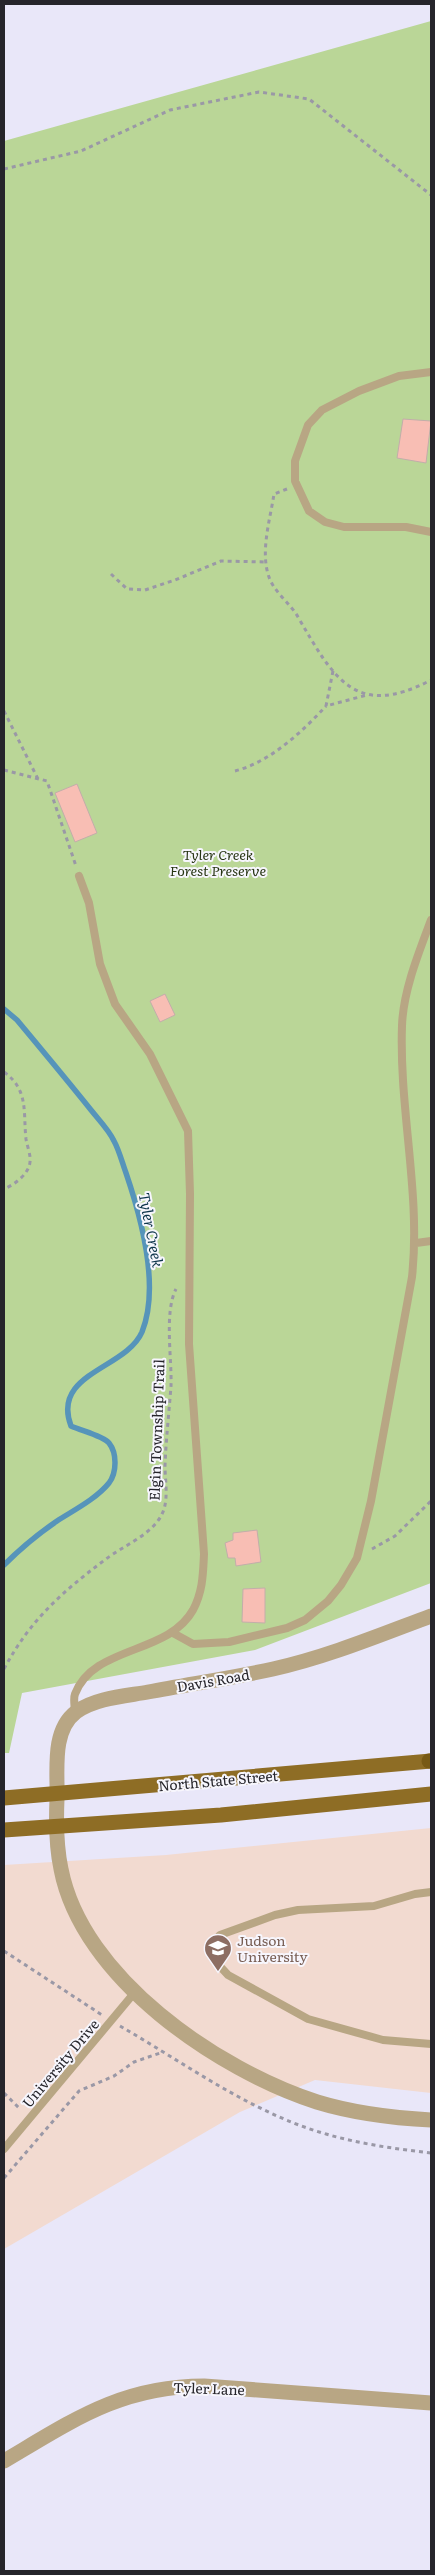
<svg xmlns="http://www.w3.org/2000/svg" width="435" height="2575" viewBox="0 0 435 2575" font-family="Literata,serif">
<rect width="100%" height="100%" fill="#e9e7f9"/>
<path fill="#f2dad0" d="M431 1828V2093L315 2080 240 2112 4 2249V1865L166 1855Z"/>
<path fill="#bad697" d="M431 21V1583L255 1650 22 1693 9 1753H4V141Z"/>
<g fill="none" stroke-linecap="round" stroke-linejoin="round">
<path stroke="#5694ba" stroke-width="5.5" d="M4 1009 17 1020C42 1050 67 1080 91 1110 99 1120 109 1130 114 1141 119 1150 122 1162 126 1173 141 1217 160 1287 142 1332 126 1369 51 1373 71 1426 82 1431 103 1436 109 1443 117 1453 117 1472 109 1483 96 1499 74 1510 57 1521 38 1534 20 1549 4 1565"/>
</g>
<path fill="#f8beb4" stroke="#c2aeaa" d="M403 419 431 421 426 463 397 458Z
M77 784 97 833 75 842 55 793Z
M165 994 175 1015 160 1022 150 1001Z
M257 1530 261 1562 236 1566 235 1558H228L225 1543 233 1540V1533Z
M265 1588V1623L242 1622 243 1589Z"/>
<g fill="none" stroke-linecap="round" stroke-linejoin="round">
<path stroke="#9a98a6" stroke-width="3" stroke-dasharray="4 4" stroke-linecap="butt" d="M4 169 81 151 170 110 259 92 309 99 431 195
M287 489 274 494C270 520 260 552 269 577 274 592 290 603 298 617 333 677 355 720 431 680
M111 574 127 589 145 590 175 580 221 561 266 562
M333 671 326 706 367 695
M4 711 38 779
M4 770 47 781 76 866
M235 771C270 762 302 732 326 706
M4 1072C29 1090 23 1112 26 1139 27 1146 31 1155 30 1162 29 1174 14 1185 4 1189
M372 1549 395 1536 431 1501
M4 1669C30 1620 62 1592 106 1559 123 1546 153 1534 162 1514 169 1500 165 1481 165 1466 166 1439 169 1413 171 1386 172 1359 164 1312 176 1289
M4 1951 102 2015
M120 2026C186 2064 252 2113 326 2134 360 2144 396 2149 431 2153
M4 2093 21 2110
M4 2178 79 2091 114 2076 134 2062 163 2052"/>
<path stroke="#b8a684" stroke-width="8" d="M431 372 399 376 359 391 322 410 308 425 295 461V481L309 511 325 522 344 527H406L431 532
M416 1243 431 1241
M173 1633 193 1644 229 1642 287 1628 305 1620 328 1601 341 1585 357 1558 371 1501 412 1277C421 1194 399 1110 402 1026 403 991 419 952 431 920
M75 1713C75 1707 73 1699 75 1694 94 1645 168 1655 193 1610 203 1591 203 1574 204 1554L189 1344 190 1194 188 1131 150 1054 115 1004 100 964 89 903 79 876
M431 1892 415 1894 374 1906 298 1910 275 1915 220 1935 212 1944 216 1962 228 1975 308 2019 383 2040 431 2044
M4 2149 135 1992"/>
<path stroke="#b8a684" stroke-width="15" d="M431 1616C380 1635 327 1657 273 1669 232 1678 190 1684 148 1692 126 1696 95 1698 76 1712 51 1731 58 1772 57 1799 56 1822 56 1846 61 1869 82 1978 218 2070 317 2102 353 2113 393 2118 431 2120
M4 2461C72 2421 121 2386 204 2386L431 2403"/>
<path stroke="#8e6d25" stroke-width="15" d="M4 1798 431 1761
M4 1830 221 1815 431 1794"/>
<path stroke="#785a15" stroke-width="15" d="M429 1761H431"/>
</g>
<defs>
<g id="university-pin" transform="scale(1.4375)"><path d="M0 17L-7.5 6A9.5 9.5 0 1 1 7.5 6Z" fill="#8d6e63" stroke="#f7f6fd"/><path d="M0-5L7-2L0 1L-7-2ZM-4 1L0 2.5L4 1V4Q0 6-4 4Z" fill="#fff"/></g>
</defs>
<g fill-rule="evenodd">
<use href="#university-pin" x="218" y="1948"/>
</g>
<g text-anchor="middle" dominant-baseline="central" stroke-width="4" stroke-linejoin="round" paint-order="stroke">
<g font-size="14" font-style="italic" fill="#273513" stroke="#f7f6fd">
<text x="218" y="854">Tyler Creek<tspan x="218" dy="16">Forest Preserve</tspan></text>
</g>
<g font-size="14" fill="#26252b" stroke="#f7f6fd">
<text transform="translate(156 1430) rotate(-88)">Elgin Township Trail</text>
<text transform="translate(213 1680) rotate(-10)">Davis Road</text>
<text transform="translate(218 1780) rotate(-5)">North State Street</text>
<text transform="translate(60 2063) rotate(-50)">University Drive</text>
<text transform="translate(209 2388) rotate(2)">Tyler Lane</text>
</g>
<g font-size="14" fill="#785e54" stroke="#f7f6fd" text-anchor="start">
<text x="237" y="1940">Judson<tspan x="237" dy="16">University</tspan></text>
</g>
<g font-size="15" font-style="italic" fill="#0f364b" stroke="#f7f6fd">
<text transform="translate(152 1230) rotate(79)">Tyler Creek</text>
</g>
</g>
<rect width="435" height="2575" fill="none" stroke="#26252b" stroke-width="10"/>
</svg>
